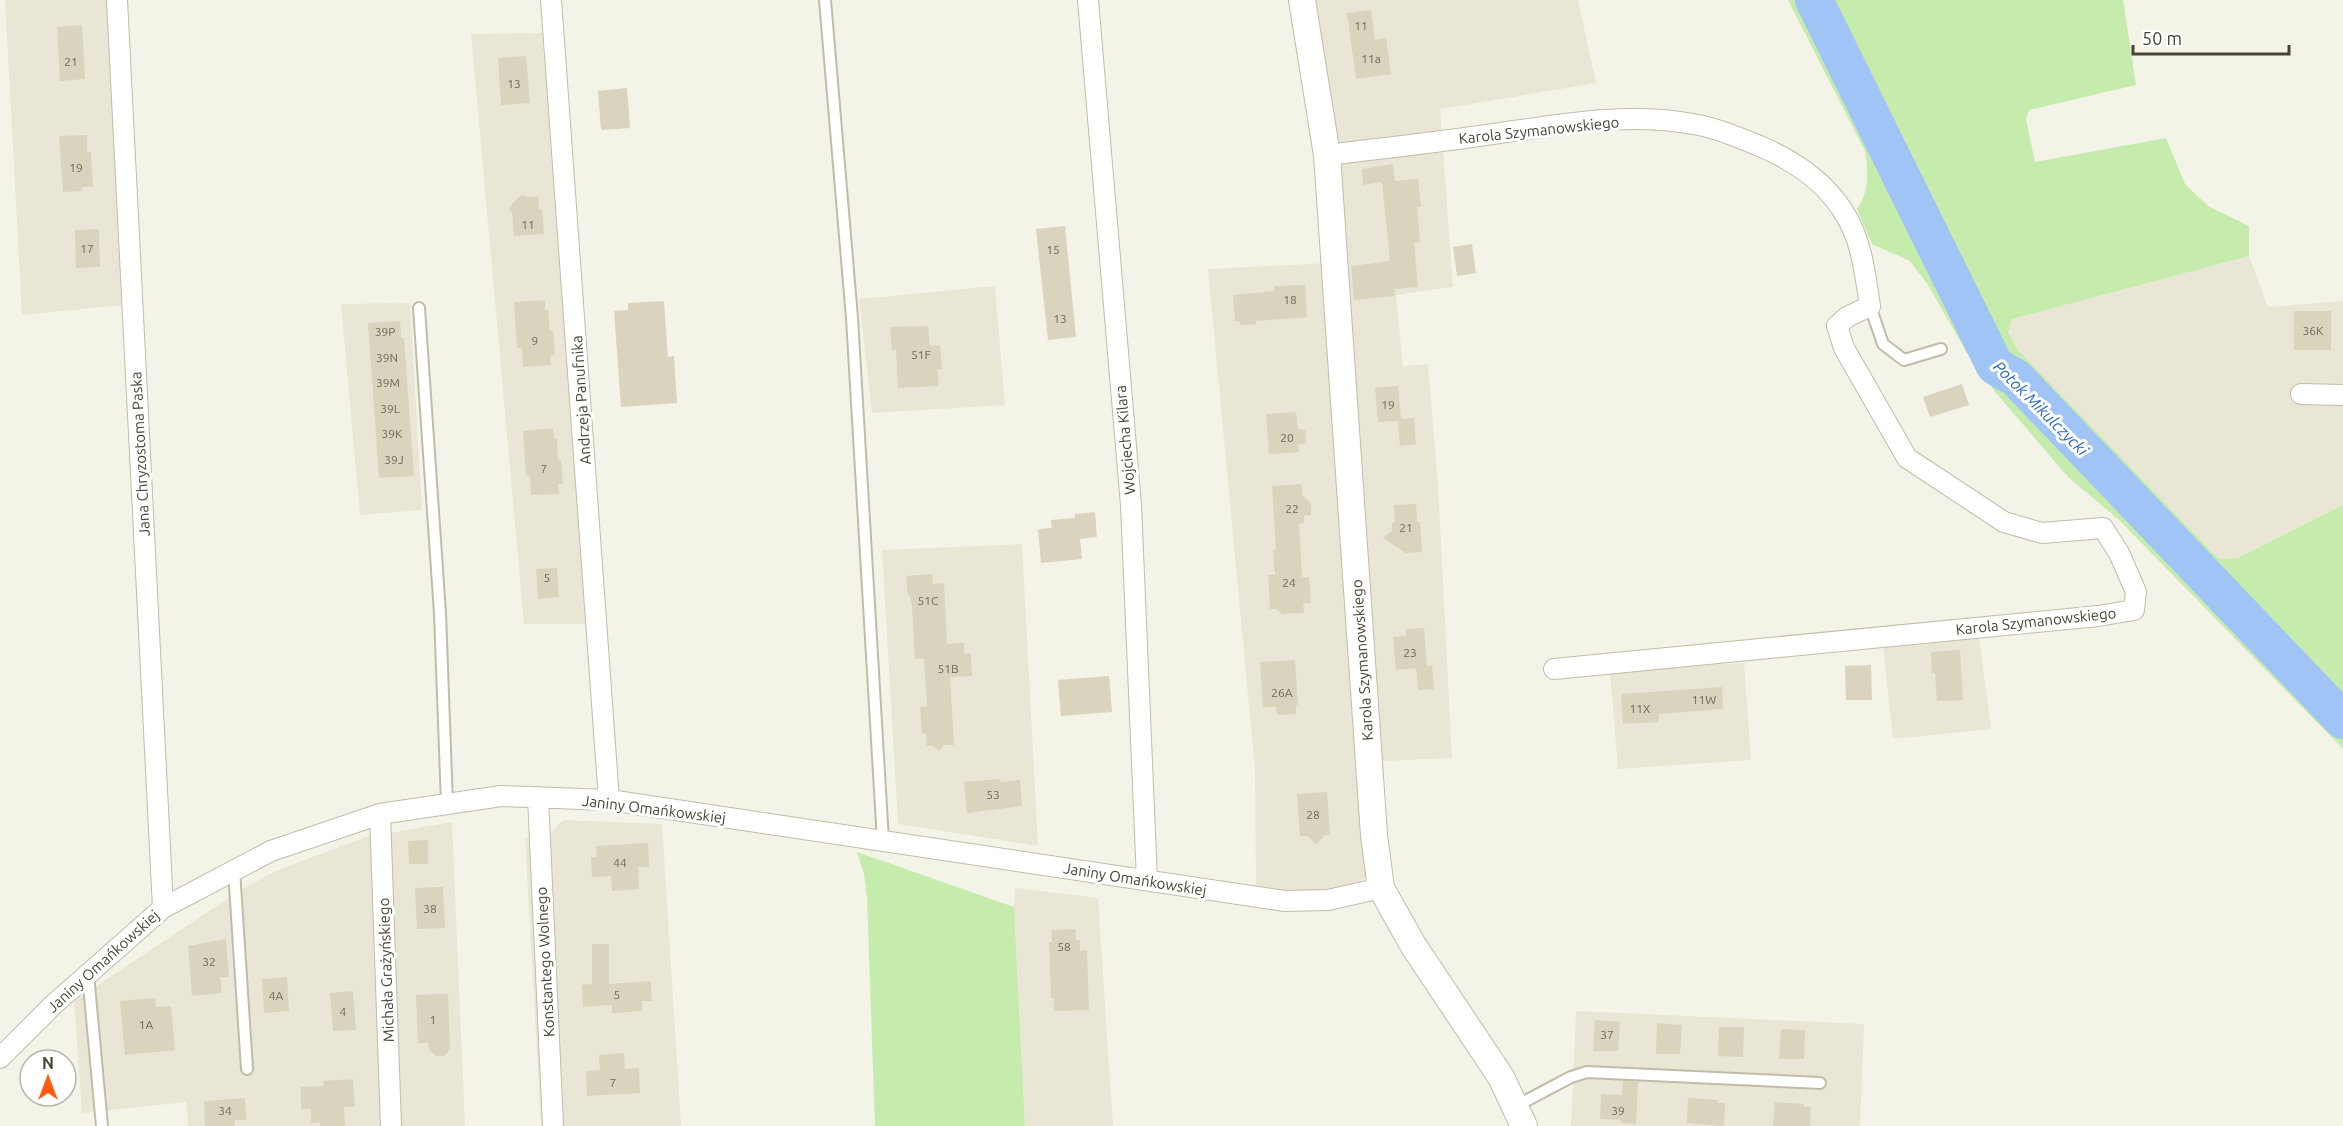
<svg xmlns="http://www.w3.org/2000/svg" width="2343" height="1126" viewBox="0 0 2343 1126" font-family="Ubuntu,sans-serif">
<rect width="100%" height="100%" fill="#f4f3e7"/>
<path fill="#e9e6d5" d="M5 0H111L124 305 22 315Z
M1307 0H1578L1596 83 1440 109 1453 287 1396 295 1403 366 1428 364 1438 485 1452 758 1361 762 1367 878 1330 892 1256 890 1255 770 1208 269 1348 262 1339 141Z
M542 33 587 624H524L471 34Z
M2249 256 2268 307 2343 301V505L2238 558 2219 559 2018 350 2008 332 2012 319Z
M995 286 1005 405 872 413 859 299Z
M410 303 422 510 360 515 341 304Z
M1022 544 1038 846 898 824 882 550Z
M1979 636 1991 729 1893 739 1883 646Z
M1744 663 1751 760 1618 769 1610 671Z
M563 820 662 824 681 1126H541L525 838 547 837Z
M452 822 465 1126H188L186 1102 82 1113 74 1001 242 889 278 870 366 837Z
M1015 888 1098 898 1113 1126H1025L1014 907Z
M1576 1011 1864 1024 1860 1126H1571Z"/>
<path fill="#c5ebad" d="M1788 0H2123L2136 85 2029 110 2026 119 2035 162 2166 138 2185 184 2208 206 2249 226V256L2012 319 2008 332 2018 350 2219 559 2238 558 2343 505V749L2118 519 2068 477 1996 393 1967 353 1928 285 1910 261 1872 244 1857 209C1870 190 1868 173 1865 151Z
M857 852 1014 907 1025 1126H875L867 898 864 874Z"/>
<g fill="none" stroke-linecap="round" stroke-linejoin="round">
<path stroke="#9fc4f5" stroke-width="38" d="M1814 0 1995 366 2016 378 2343 720"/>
</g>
<path fill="#dad3be" d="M1371 10 1375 40 1386 38 1391 74 1356 79 1347 13Z
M82 25 85 79 60 81 57 27Z
M526 56 530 103 501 105 498 58Z
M627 88 630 128 601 130 598 91Z
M87 135V152H91L93 187H83L81 191 63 192 59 136Z
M1393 164 1395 181 1418 179 1421 207H1417L1420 242 1414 243 1418 287 1394 289 1395 296 1354 300 1351 266 1390 261 1382 182 1363 185 1362 169Z
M522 194 526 197 538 196 539 209H542L544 234 514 236 512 213 508 209Z
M1065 226 1076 337 1048 340 1036 229Z
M99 229 100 267 76 268 75 230Z
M1472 244 1476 273 1457 276 1453 247Z
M1305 285 1307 317 1256 321V324L1240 325 1239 321H1235L1233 295 1274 291V286Z
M545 300V310H548L550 331H553L555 355 550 356 551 365 523 367 522 348H517L514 302Z
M664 301 668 357 674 356 677 403 621 407 614 311 628 310V303Z
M2294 311H2331V350H2294Z
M400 321 401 338H404L414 476 379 478 368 323Z
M928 326 930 346 940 345 942 369H937L939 386 898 388 896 350H892L890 327Z
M1962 384 1969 405 1930 417 1923 397Z
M1398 386 1401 419 1414 418 1416 444 1400 446 1398 421 1378 422 1375 388Z
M1296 412 1298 429 1305 430 1306 443 1298 445 1299 452 1269 454 1266 414Z
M553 428 554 439H557L558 460H561L563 484H558L559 494 531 495 530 476H526L523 431Z
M1301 484 1302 495 1311 503V515L1304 516V523L1299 524 1302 577H1309L1311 603H1303L1304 613 1282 614 1276 609H1270L1268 575H1275L1273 550H1276L1272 486Z
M1416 504 1417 522H1420L1422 552 1406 553 1383 538 1392 531V523H1395L1394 505Z
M1095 512 1097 537 1080 539 1082 559 1041 563 1038 529 1052 528 1051 520 1075 518V514Z
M557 568 559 597 538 599 536 569Z
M932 574 933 584 944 583 947 644 964 643V654L971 653 972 676 950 677 954 745H944L939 751 933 746H927L926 733 922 734 920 707 927 706 924 659H915L912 607 910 595H908L906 576Z
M1424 628 1427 666H1432L1434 689 1418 690 1416 668 1396 670 1393 637 1406 636V629Z
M1960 650 1963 700 1937 701 1935 673H1932L1931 652Z
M1295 660 1298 705H1296V714L1277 715 1276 707H1263L1260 662Z
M1871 665 1872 700H1846L1845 666Z
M1109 676 1112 712 1061 716 1058 680Z
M1722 687 1723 709 1659 714V722L1623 724 1621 694Z
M1000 779V782L1020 780 1022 806 967 813 964 782Z
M1327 792 1330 835H1325L1316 844 1307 836H1300L1297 794Z
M428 840V864H409L408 841Z
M648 843 649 867H638L639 889 612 891 611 876 592 877 591 857H597L596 846Z
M443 887 445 928 417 929 415 888Z
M1075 929 1076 940H1080V951L1087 950 1089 1010 1054 1011V998H1051L1050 965 1049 942H1052L1051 930Z
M226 939 229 977H220L222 993 192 996 188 946Z
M592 944H609V984L651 981 652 1001H642V1011L612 1013V1005L583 1007 582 985 592 984Z
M287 977 289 1011 264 1013 262 979Z
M353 991 356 1030 333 1031 330 993Z
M448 994 450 1049 444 1056H436L429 1050 428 1043H418L416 995Z
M155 998 156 1007 171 1006 175 1050 125 1055 120 1001Z
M1595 1020 1620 1022 1618 1051H1593Z
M1657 1023 1682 1025 1680 1054H1656Z
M1719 1027H1744L1743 1057 1718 1056Z
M1781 1029 1805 1030 1804 1059H1779Z
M624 1053 625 1069 639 1068 640 1093 587 1096 586 1071 600 1070 599 1055Z
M353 1079 355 1107H344L345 1126H320V1122L311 1123V1109H301V1087L324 1086 323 1081Z
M1623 1081 1638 1082 1636 1124 1620 1123 1621 1120 1600 1119 1601 1094 1622 1095Z
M245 1098 246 1120H234L235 1126H205L204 1101Z
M1688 1098 1718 1100V1103H1725L1724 1126 1687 1123Z
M1775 1102 1804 1104V1107H1811L1810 1126H1773Z"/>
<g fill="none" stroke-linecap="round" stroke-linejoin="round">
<g stroke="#c1bca9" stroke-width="14">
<path id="service" d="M825 0 852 318 883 841
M1870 306 1883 344 1904 360 1941 349
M419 308 440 613 447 804
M234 870 247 1069
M88 974 102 1126
M1516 1106 1571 1077 1587 1072 1820 1083"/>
</g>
<g stroke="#c1bca9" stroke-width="22">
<path id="minor" d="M117 0 163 908
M551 0 609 800
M1088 0 1131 505 1147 880
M1327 155C1375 149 1423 144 1472 137 1543 128 1621 110 1693 124 1717 128 1740 138 1762 147 1794 161 1824 181 1843 211 1862 239 1865 274 1870 306L1847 317 1837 326 1844 348 1907 458 2004 522 2042 533 2103 528 2119 553 2136 592 2134 610 2098 616 1554 669
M2301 394 2343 395
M538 797 553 1126
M380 814 391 1126
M0 1058 53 1005 163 908 271 851 380 814 501 796 609 800 1285 901 1328 900 1381 888"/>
</g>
<g stroke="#c1bca9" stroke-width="28">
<path id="tertiary" d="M1302 0 1327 155 1374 835 1381 888 1413 945 1501 1077 1524 1126"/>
</g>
<use href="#service" stroke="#fff" stroke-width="10"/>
<use href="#minor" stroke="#fff" stroke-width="20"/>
<use href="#tertiary" stroke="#fff" stroke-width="26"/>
</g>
<g text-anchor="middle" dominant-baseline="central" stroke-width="6" stroke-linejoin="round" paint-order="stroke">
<g font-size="12" fill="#6c6857">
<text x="1361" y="25">11</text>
<text x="1371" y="58">11a</text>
<text x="71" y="61">21</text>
<text x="514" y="83">13</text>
<text x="76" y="167">19</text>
<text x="528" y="224">11</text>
<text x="87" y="248">17</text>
<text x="1053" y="249">15</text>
<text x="1290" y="299">18</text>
<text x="1060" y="318">13</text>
<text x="2313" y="330">36K</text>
<text x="385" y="331">39P</text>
<text x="535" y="340">9</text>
<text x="921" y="354">51F</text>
<text x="387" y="357">39N</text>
<text x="388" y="382">39M</text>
<text x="1388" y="404">19</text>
<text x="390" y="408">39L</text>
<text x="392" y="433">39K</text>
<text x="1287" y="437">20</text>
<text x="394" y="459">39J</text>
<text x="544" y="468">7</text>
<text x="1292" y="508">22</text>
<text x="1406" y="527">21</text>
<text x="547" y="577">5</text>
<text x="1289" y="582">24</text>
<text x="928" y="600">51C</text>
<text x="1410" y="652">23</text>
<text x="948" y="668">51B</text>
<text x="1282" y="692">26A</text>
<text x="1704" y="699">11W</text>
<text x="1640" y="708">11X</text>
<text x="993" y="794">53</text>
<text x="1313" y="814">28</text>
<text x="620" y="862">44</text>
<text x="430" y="908">38</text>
<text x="1064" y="946">58</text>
<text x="209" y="961">32</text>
<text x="617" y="994">5</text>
<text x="276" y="995">4A</text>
<text x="343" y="1011">4</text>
<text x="433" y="1019">1</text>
<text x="146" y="1024">1A</text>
<text x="1607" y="1034">37</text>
<text x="613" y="1082">7</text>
<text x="225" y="1110">34</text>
<text x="1618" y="1110">39</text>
</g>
<g font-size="15" fill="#484435" stroke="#fff">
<text transform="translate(1539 130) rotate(-6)">Karola Szymanowskiego</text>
<text transform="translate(581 400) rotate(-94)">Andrzeja Panufnika</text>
<text transform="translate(1125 440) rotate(-95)">Wojciecha Kilara</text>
<text transform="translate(140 454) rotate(-93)">Jana Chryzostoma Paska</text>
<text transform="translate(2036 621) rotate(-6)">Karola Szymanowskiego</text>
<text transform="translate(1362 660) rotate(-94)">Karola Szymanowskiego</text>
<text transform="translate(654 809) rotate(7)">Janiny Omańkowskiej</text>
<text transform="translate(1135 879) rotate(9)">Janiny Omańkowskiej</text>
<text transform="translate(103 961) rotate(-42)">Janiny Omańkowskiej</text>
<text transform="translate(545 962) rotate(-93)">Konstantego Wolnego</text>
<text transform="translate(386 970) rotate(-92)">Michała Grażyńskiego</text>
</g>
<g font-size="16" font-style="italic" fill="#2765bb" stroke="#fff">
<text transform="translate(2041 408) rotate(45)">Potok Mikulczycki</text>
</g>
</g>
<g transform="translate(48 1078)"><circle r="28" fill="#ffffff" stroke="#b6b4ae" stroke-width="1.5"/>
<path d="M0-4.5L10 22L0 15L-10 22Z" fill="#ff5c13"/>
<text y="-9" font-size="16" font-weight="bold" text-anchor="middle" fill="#484435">N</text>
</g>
<path d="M2133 45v9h156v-9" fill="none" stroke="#484435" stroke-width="3"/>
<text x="2142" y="45" font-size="18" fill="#484435" stroke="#ffffff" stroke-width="4.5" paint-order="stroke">50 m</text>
</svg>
